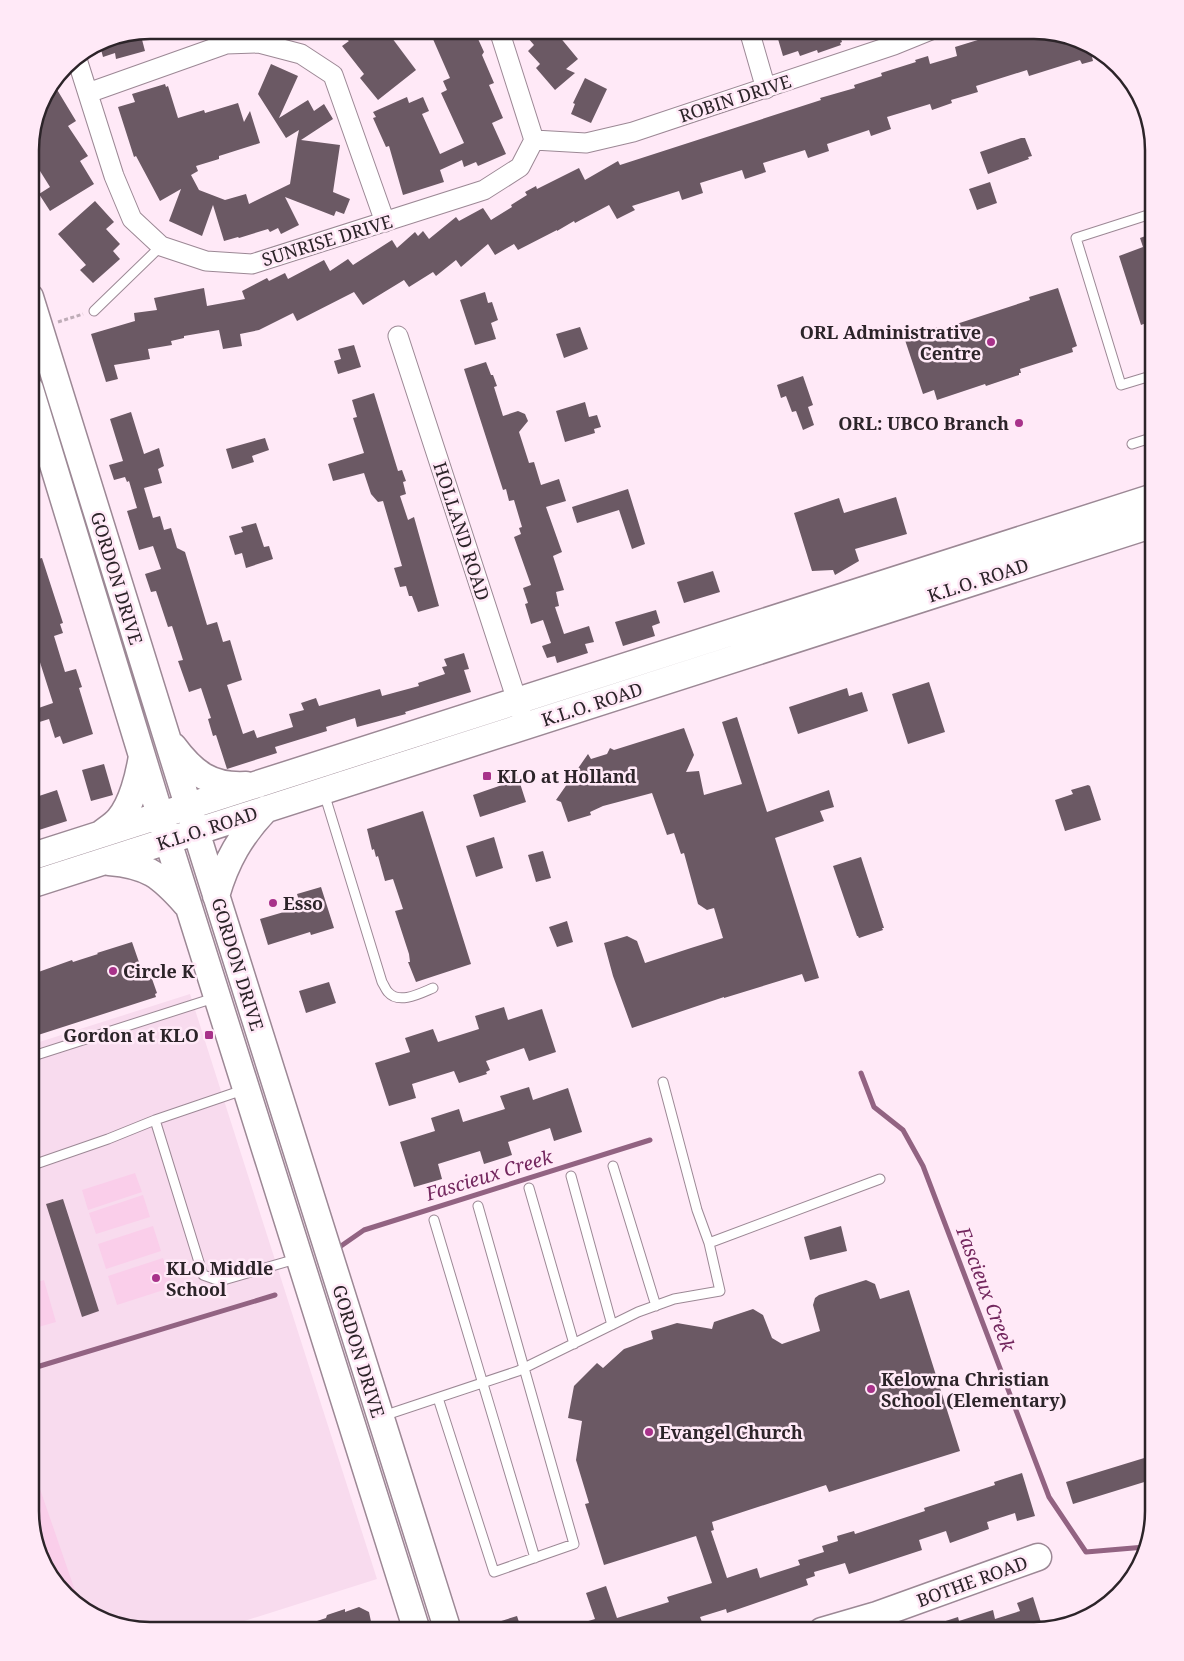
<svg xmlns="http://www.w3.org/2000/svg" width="1184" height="1661" viewBox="0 0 1184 1661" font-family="'Noto Serif',serif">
<rect width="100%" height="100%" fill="#ffe9f7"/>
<path fill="#f8dbee" d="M190 994 377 1579 213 1631H142L89 1615 46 1572 30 1512V1045Z"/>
<path fill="#faceea" d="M135 1173 142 1192 88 1210 82 1190Z
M143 1195 150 1217 96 1234 89 1213Z
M153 1226 161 1251 106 1269 98 1244Z
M163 1258 173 1287 117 1305 108 1276Z
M44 1280 56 1322 35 1328 30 1311V1284Z
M30 1460 80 1605 46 1572 30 1512Z"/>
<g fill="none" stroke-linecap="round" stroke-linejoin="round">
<path stroke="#926382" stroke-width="5" d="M861 1073 874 1107 903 1130 923 1166 1049 1497 1086 1552 1145 1547
M341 1246 364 1230 650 1140
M30 1369 275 1295"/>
</g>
<path fill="#6b5964" d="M333 30H386L416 70 378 100 360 78 364 74 342 46 349 41Z
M429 30H474L484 52 482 55 494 83 489 85 503 118 492 123 506 154 478 166 476 162 464 167 462 160 440 170 444 182 403 195 389 146 386 147 373 118 376 117 373 112 407 97 409 103 423 97 429 111 422 114 440 154 464 143 441 93 447 90 443 81 450 78Z
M521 30H554L578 59 566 69 575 73 555 90 536 68 540 64 528 51 534 45Z
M804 30H838L842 42 840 43 841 45 818 53 817 50 800 56 798 51 783 56 778 39Z
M1021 30H1042L1095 46 1103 54 1092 57 1093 61 1082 64 1080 60 1029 76 1027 70 976 86 978 92 951 100 952 103 932 110 930 104 887 117 891 129 871 136 869 130 827 144 829 151 808 158 805 150 763 163 766 172 745 179 742 170 700 183 703 193 682 200 679 191 632 206 635 210 617 219 609 205 575 223 574 221 557 231V230L518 250 514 244 495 255 488 244 461 267 456 260 436 276 433 272 409 287 404 280 363 305 354 292 297 321 293 313 259 330 240 334 242 346 223 349 219 330 184 336V338L171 341 172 345 148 349 150 359 114 365 118 379 106 382 91 334 135 321 134 313 157 310 154 298 204 288 207 306 245 299 242 291 267 278 269 281 285 273 288 279 324 260 330 271 348 259 353 265 392 240 397 248 415 232 418 236 423 231 429 239 456 217 459 221 483 208 491 220 512 207 511 205 527 195 525 192 536 186 537 189 579 168 585 180 618 161 620 165 821 100 820 98 855 88 854 85 882 76 881 73 916 62 915 60 928 56 930 64 957 56 955 47 994 35 996 39Z
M140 32 145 51 116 59 115 53 103 57 99 42 104 39Z
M271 64 298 76 279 118 308 100 314 111 324 104 333 119 301 140 340 145 333 192 350 199 344 214 336 211 334 216 285 197 299 225 281 234 278 228 270 232 268 229 239 238 238 237 224 241 213 205 202 236 169 221 181 189 160 201 136 156 134 157 118 107 135 102 132 94 165 84 166 87 168 86 178 118 204 110 205 113 238 103 244 122 250 111 260 143 219 156V159L196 166 198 171 191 175 199 190 225 200 246 194 249 204 290 184 297 139 299 130 286 138 258 94Z
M585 78 607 89 591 123 571 114 575 104 573 103Z
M53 83 76 121 68 126 88 156 80 161 94 184 50 211 39 194 50 187 30 155V141L39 111 46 106 42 99V96Z
M1021 138H1025L1032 156 1028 157 1029 159 988 174 980 152Z
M990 182 997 203 977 210 969 189Z
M95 201 114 222 106 229 120 244 113 251 120 259 93 283 80 270 86 265 58 234Z
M1154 233V320L1141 325 1119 256 1143 247 1140 238Z
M1058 288 1077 346 1072 348 1073 352 1020 369 1021 373H1019V375L986 386 985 384 937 400 934 390 923 394 904 337 937 327 938 330 1030 300 1029 297Z
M485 292 488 303 492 302 498 320 491 323 496 339 475 345 460 300Z
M580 327 588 349 564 358 556 334Z
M354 345 361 367 338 374 334 361 341 359 338 349Z
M486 362 491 375H493L497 386 494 387 503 416 518 411 525 414 528 421 519 432 529 463 534 462 541 485 559 479 566 501 546 507 562 552 553 556 564 590 556 592 559 606 555 607 564 634 589 626 594 642 585 644 588 653 557 663 555 656 547 658 542 646 551 643 543 620 531 624 525 604 528 603 523 588 531 585 514 537 521 534 519 528 522 527 514 500 509 501 506 489 503 490 464 369Z
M803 376 813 405 808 407 814 425 803 430 796 411 792 412 786 396 781 398 777 385Z
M374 393 398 471 402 470 406 481 403 482 406 494 400 496 408 520 414 517 439 606 418 612 412 596H409L406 586 400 587 394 568 402 566 383 501 378 502 371 494 364 473 333 481 328 464 364 453 353 418 357 417 352 400Z
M585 402 589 417 597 415 601 427 594 429 595 433 565 442 556 411Z
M131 412 144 454 159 448 164 466 158 469 162 483 144 488 153 518 160 516 164 530 171 528 177 548 185 552 207 625 217 622 223 642 230 640 242 680 227 685 243 734 254 730 257 738 293 727 289 714 304 710 301 703 316 698 319 706 380 689 382 696 419 686 418 683 445 674 442 667 447 666 444 659 464 653 469 669 464 670 471 692 405 712 406 714 357 727 355 718 326 727 327 731 275 747 277 753 227 769 216 735 213 736 208 719 211 718 201 688 189 692 178 661 183 660 172 626 168 627 156 591 151 592 145 574 161 569 153 546 139 550 127 511 137 508 129 481 127 482 125 477 114 480 109 465 123 461 110 419Z
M265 438 269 450 252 456 254 462 232 469 226 449Z
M628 489 645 544 632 549 619 510 577 523 572 507Z
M896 497 907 534 855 549 859 561 835 575 833 570 812 571 794 513 839 498 844 513Z
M256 523 264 547 269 546 273 559 246 568 242 553 235 555 229 536 243 532 241 527Z
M42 558 63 623 60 624 63 633 54 636 65 672 76 669 82 687 79 688 93 734 63 744 60 736 55 738 49 719 30 725V711L53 703 30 631V561Z
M713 571 720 592 684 603 677 582Z
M656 610 660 623 652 626 655 636 623 646 615 622Z
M929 682 945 732 908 744 892 694Z
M847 688 849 696 862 692 868 711 798 734 789 707Z
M737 717 767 812 829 790 834 807 820 811 824 821 775 838 819 978 805 982 802 974 724 998V997L632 1028 613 976 604 943 627 936 637 941 645 963 691 948 723 938 714 908 707 910 698 904 684 853 681 854 674 833 667 835 652 793 603 806 590 812 591 815 568 822 561 802 556 800 588 754 591 759 607 754 610 748 614 750 684 728 694 755 686 772 699 771 704 795 742 784 722 722Z
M104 764 113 795 91 801 82 770Z
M517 774 526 802 480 817 473 795 502 785 501 779Z
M1088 785 1090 786 1101 820 1065 831 1055 800 1073 794 1071 790Z
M57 790 67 821 39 830 30 799Z
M423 811 471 964 416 982 408 962H410L409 954 395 911 403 909 393 879 385 881 378 856 376 857 374 849 372 850 367 829Z
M494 837 503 868 476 877 466 846Z
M543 851 551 878 536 882 528 855Z
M861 857 884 928H882L883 930 859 938 858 936H857L833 866Z
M321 887 334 928 311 935 310 932 268 945 260 919 301 907 297 894Z
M567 921 573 942 557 947 549 927Z
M132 942 141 968 146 967 149 976H151L157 993 155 994 156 997 35 1036 30 1020V975L72 960 73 962 98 954 97 953Z
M329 982 336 1003 306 1013 299 991Z
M504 1007 508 1020 542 1009 556 1052 529 1061 524 1048 486 1061 490 1070 486 1072 487 1074 459 1083 454 1071 412 1084 416 1098 389 1106 375 1063 410 1052 405 1038 433 1029 438 1042 479 1029 475 1016Z
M529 1087 533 1100 568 1088 582 1132 554 1141 550 1128 508 1142 512 1155 484 1164 480 1151 438 1164 442 1179 414 1187 400 1142 435 1131 431 1118 459 1109 463 1122 505 1109 500 1096Z
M63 1199 99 1311 82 1317 46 1204Z
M841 1226 847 1251 810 1260 804 1237Z
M866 1280 875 1284 880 1299 909 1290 960 1451 829 1492 826 1485 712 1522 714 1530 711 1531 727 1578 757 1568 760 1578 800 1565 798 1560 824 1552 822 1546 838 1541 837 1536 854 1531 855 1534 925 1511 924 1508 995 1485 994 1482 1022 1473 1035 1516 1017 1521 1015 1513 987 1522 989 1529 950 1543 946 1531 919 1540 922 1550 849 1574 845 1563 814 1572 815 1576 806 1579 808 1585 727 1613 726 1609 700 1617 702 1622 672 1631H566L565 1628 595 1619 586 1593 606 1586 617 1618 669 1602 667 1597 712 1583 696 1536 604 1565 585 1504 589 1503 576 1460 582 1421 568 1418 574 1386 597 1363 603 1368 624 1349 653 1339 651 1331 677 1323 712 1329 714 1322 753 1309 763 1315 772 1338 782 1344 820 1331 813 1305 815 1298 819 1295Z
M1154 1455V1479L1073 1504 1066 1482Z
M1033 1597 1043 1629 1035 1631H924V1628L958 1617 959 1621 993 1610 995 1619 1020 1611 1017 1603Z
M359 1607 369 1612 373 1631H294L293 1629 326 1618 327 1615 345 1609V1612Z
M517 1616 522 1631H479V1628Z"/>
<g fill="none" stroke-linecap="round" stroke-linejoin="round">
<g stroke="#9c8895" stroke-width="11">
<path id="lane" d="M94 311 161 246
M1154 375 1121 385 1076 238 1154 213
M1132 444 1154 437
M324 793 382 982C384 985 386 990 388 992 399 1005 421 993 433 988
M30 1057 214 998
M155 1120 203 1275 220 1281 296 1259
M30 1166 108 1139 155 1120 243 1090
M613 1166 656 1306
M571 1176 612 1325
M529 1188 574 1344
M434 1220 535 1558
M709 1243 880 1179
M438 1398 494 1572 574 1544 478 1206
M383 1416 518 1371 638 1312 674 1299 720 1291 709 1243 697 1210 663 1082"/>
</g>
<g stroke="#9c8895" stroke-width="21">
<path id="street" d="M749 30 766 89
M76 56 114 176 132 219 161 246 206 261 252 264 484 190 520 167 534 140 499 30
M88 93 226 44 259 43 301 54 333 75 385 222
M534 140 586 143 633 132 894 45 931 30
M398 336 521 713"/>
</g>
<g stroke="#9c8895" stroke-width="29">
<path id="secondary" d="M30 297 205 860 448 1631
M30 389 168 841 417 1631
M173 746C193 773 211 787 246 785
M101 834C107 829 114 825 119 819 132 804 139 775 142 756
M30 857 1154 497
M109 862C148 865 161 876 186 904
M30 885 1154 524
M216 896C226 861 241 835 266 809
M822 1631 877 1615 1038 1557"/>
</g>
<path stroke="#beacb7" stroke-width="3" stroke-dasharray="4 2.5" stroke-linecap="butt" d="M58 322 83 314"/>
<use href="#lane" stroke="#fff" stroke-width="9"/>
<use href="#street" stroke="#fff" stroke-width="19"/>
<use href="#secondary" stroke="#fff" stroke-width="26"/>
</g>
<g fill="#a8328a" stroke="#ffe9f7" stroke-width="2">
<circle cx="991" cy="342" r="5"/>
<circle cx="1019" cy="423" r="5"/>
<rect x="482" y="771" width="10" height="10" rx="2.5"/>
<circle cx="273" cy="903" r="5"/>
<circle cx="113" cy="971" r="5"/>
<rect x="204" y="1030" width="10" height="10" rx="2.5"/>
<circle cx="156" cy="1278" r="5"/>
<circle cx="871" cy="1389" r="5"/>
<circle cx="649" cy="1432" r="5"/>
</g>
<g text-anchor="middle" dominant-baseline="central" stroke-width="5" stroke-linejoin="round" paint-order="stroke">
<g font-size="18" fill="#2c2429" stroke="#ffe9f7">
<text transform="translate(735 98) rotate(-18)">ROBIN DRIVE</text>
<text transform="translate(327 240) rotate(-17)">SUNRISE DRIVE</text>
<text transform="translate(462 531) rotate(72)">HOLLAND ROAD</text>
<text transform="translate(117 578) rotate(73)">GORDON DRIVE</text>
<text transform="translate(978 580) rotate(-18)">K.L.O. ROAD</text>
<text transform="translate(592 704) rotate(-18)">K.L.O. ROAD</text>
<text transform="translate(207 828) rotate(-18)">K.L.O. ROAD</text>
<text transform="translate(238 964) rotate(73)">GORDON DRIVE</text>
<text transform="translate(359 1351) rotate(73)">GORDON DRIVE</text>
<text transform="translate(972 1581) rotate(-20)">BOTHE ROAD</text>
</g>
<g font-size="18" font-weight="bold" fill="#2c2429" stroke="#ffe9f7" text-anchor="start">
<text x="981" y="332" text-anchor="end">ORL Administrative<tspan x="981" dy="21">Centre</tspan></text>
<text x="1009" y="423" text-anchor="end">ORL: UBCO Branch</text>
<text x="497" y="776">KLO at Holland</text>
<text x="283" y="903">Esso</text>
<text x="123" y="971">Circle K</text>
<text x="199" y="1035" text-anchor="end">Gordon at KLO</text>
<text x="166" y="1268">KLO Middle<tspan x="166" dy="21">School</tspan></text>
<text x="881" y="1379">Kelowna Christian<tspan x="881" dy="21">School (Elementary)</tspan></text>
<text x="659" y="1432">Evangel Church</text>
</g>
<g font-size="19" font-style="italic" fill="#73275e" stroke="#ffe9f7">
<text transform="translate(489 1175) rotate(-17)">Fascieux Creek</text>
<text transform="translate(986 1289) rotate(69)">Fascieux Creek</text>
</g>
</g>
<path d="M0 0H1184V1661H0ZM150 39H1034A111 111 0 0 1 1145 150V1511A111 111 0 0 1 1034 1622H150A111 111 0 0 1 39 1511V150A111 111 0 0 1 150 39Z" fill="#ffe9f7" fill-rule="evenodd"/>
<path fill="none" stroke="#2c2429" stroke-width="2.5" d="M150 39H1034A111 111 0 0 1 1145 150V1511A111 111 0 0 1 1034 1622H150A111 111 0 0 1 39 1511V150A111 111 0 0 1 150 39Z"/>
</svg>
